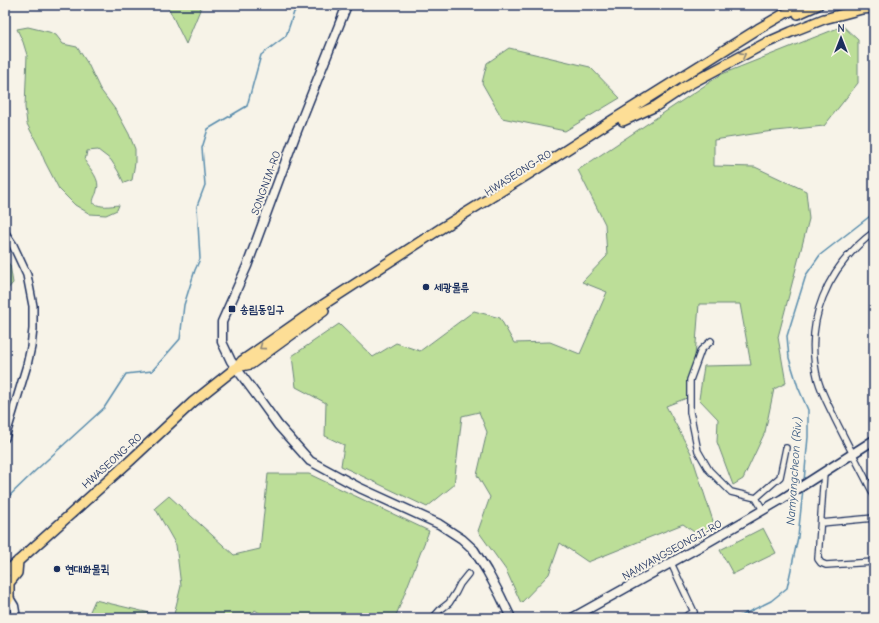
<svg xmlns="http://www.w3.org/2000/svg" width="879" height="623" viewBox="0 0 879 623" font-family="'Comic Neue','Poor Story',sans-serif">
<rect width="100%" height="100%" fill="#f7f3e8"/>
<filter id="ink" filterUnits="userSpaceOnUse"><feTurbulence type="fractalNoise" baseFrequency=".025" numOctaves="2"/><feDisplacementMap in="SourceGraphic" scale="8" xChannelSelector="R" yChannelSelector="G"/><feConvolveMatrix kernelMatrix="1 2 1 2 8 2 1 2 1" color-interpolation-filters="sRGB"/></filter>
<g filter="url(#ink)">
<path fill="#bcde98" stroke="#6c867b" d="M167 5H202L186 44Z
M843 26 858 40V83L824 126 766 132 714 140V166L755 167 806 191 809 219 778 337 786 383 774 389 765 432 743 479 733 485 717 442 718 419 699 399 704 366 751 365 740 304H699L692 396 666 406 691 453 714 524 701 537 683 524 588 562 560 543 549 574 521 603 506 570 478 531 490 497 477 475 487 432 479 412 462 416 454 485 427 507 341 466 344 445 325 436 326 403 296 387 292 356 339 324 373 357 396 343 420 351 474 311 500 318 514 343 550 342 580 354 607 292 582 282 607 256 605 224 578 170 722 74Z
M28 27 49 32 56 35 63 44 77 47 88 64 100 89 117 112 129 134 135 149V163L132 180 124 183 118 171 111 160 98 150 87 151 85 161C90 169 101 180 97 190 96 196 94 195 93 203 101 208 110 206 119 205L117 210 106 215 90 214 75 205 59 189 45 162 39 147 27 124 25 107 27 55 23 42 17 29Z
M509 48 590 67 620 98 565 131 502 118 482 83 487 63Z
M5 259 10 265 13 283 5 292Z
M268 474H309L429 531 395 618H267L255 610 249 618H173L181 586 176 545 155 508 169 496 234 555 260 549Z
M763 528 776 553 733 574 720 550Z
M95 600 171 618H87Z"/>
<g fill="none" stroke-linecap="round" stroke-linejoin="round">
<path stroke="#588cad" stroke-width="1.5" d="M804 481 808 437V410L798 387 789 358 787 336 806 275 820 255 874 213
M5 500 35 471 104 408 126 374 152 371 180 339 184 305 195 270 200 259 197 206 205 185 202 148 208 129 247 106 261 55 286 36 294 12 302 5
M736 618 771 601 787 588 798 537 803 489"/>
<g stroke="#1b2f5e" stroke-width="8">
<path id="minor" d="M874 232C827 267 803 322 818 380 822 394 829 406 835 419 848 445 861 470 874 495
M711 341 701 350 690 380V412L698 451 709 470 731 492 756 498 763 510
M824 472 818 559 821 563 826 565 874 562
M756 498 780 477 786 448
M821 523 874 518
M671 563 694 612 683 618
M433 618 440 610 449 603 456 592 460 584 468 574"/>
</g>
<g stroke="#1b2f5e" stroke-width="10">
<path id="tertiary" d="M5 233 13 245 27 275 33 306V329L31 347 27 365 5 438"/>
</g>
<g stroke="#1b2f5e" stroke-width="11">
<path id="secondary" d="M347 5 295 136 247 266 222 322V342L231 361 260 400 278 425 310 461 360 488 439 524 462 539 474 550 487 571 500 595 511 618
M6 593 14 606 16 618
M572 618 710 541 782 499 874 440"/>
</g>
<g stroke="#1b2f5e" stroke-width="12">
<path id="primary" d="M798 14 818 5
M623 121 656 106 686 86 766 43 791 32 824 19 862 9 874 8
M237 367 251 364 324 311
M5 573 131 460 193 402 237 367 242 361 315 310 440 229 532 172 611 121 758 29 784 14 804 5
M9 599V583L17 573 18 561"/>
</g>
<use href="#minor" stroke="#f7f3e8" stroke-width="5.5"/>
<use href="#tertiary" stroke="#f7f3e8" stroke-width="7"/>
<use href="#secondary" stroke="#f7f3e8" stroke-width="8"/>
<use href="#primary" stroke="#fdde96" stroke-width="9"/>
</g>
<defs><path id="oneway-chevron" d="M-2-3.5L2.5 0L-2 3.5" fill="none" stroke-width="1.6" stroke-linecap="round" stroke-linejoin="round"/></defs>
<g stroke="#8c867a">
<use href="#oneway-chevron" transform="translate(743 55) rotate(-28)"/>
<use href="#oneway-chevron" transform="translate(262 347) rotate(144)"/>
</g>
</g>
<g fill="#1b2f5e" stroke="#f7f3e8" stroke-width="1.5">
<circle cx="426" cy="287" r="4"/>
<rect x="228" y="305" width="8" height="8" rx="2"/>
<circle cx="57" cy="569" r="4"/>
</g>
<g text-anchor="middle" dominant-baseline="central" stroke-width="4" stroke-linejoin="round" paint-order="stroke">
<g font-size="11" fill="#1b2f5e" stroke="#f7f3e8">
<text transform="translate(518 173) rotate(-32)">HWASEONG-RO</text>
<text transform="translate(266 183) rotate(-70)">SONGNIM-RO</text>
<text transform="translate(112 461) rotate(-42)">HWASEONG-RO</text>
<text transform="translate(672 550) rotate(-29)">NAMYANGSEONGJI-RO</text>
</g>
<g font-size="11" font-weight="bold" fill="#1b2f5e" stroke="#f7f3e8" text-anchor="start">
<text x="434" y="287">세광물류</text>
<text x="240" y="309">송림동입구</text>
<text x="65" y="569">현대화물퀵</text>
</g>
<g font-size="12" font-style="italic" fill="#34567f" stroke="#f7f3e8">
<text transform="translate(794 471) rotate(-86)">Namyangcheon (Riv.)</text>
</g>
</g>
<rect width="879" height="623" fill="none" stroke="#f7f3e8" stroke-width="20"/>
<rect x="10" y="10" width="859" height="603" fill="none" stroke="#1b2f5e" stroke-width="1.5" filter="url(#ink)"/>
<g transform="translate(841 38)" stroke="#f7f3e8" stroke-width="3" paint-order="stroke">
<path d="M0-3L7 15L0 10L-7 15Z" fill="#1b2f5e"/>
<text y="-6" font-size="11" font-weight="bold" text-anchor="middle" fill="#1b2f5e">N</text>
</g>
</svg>
